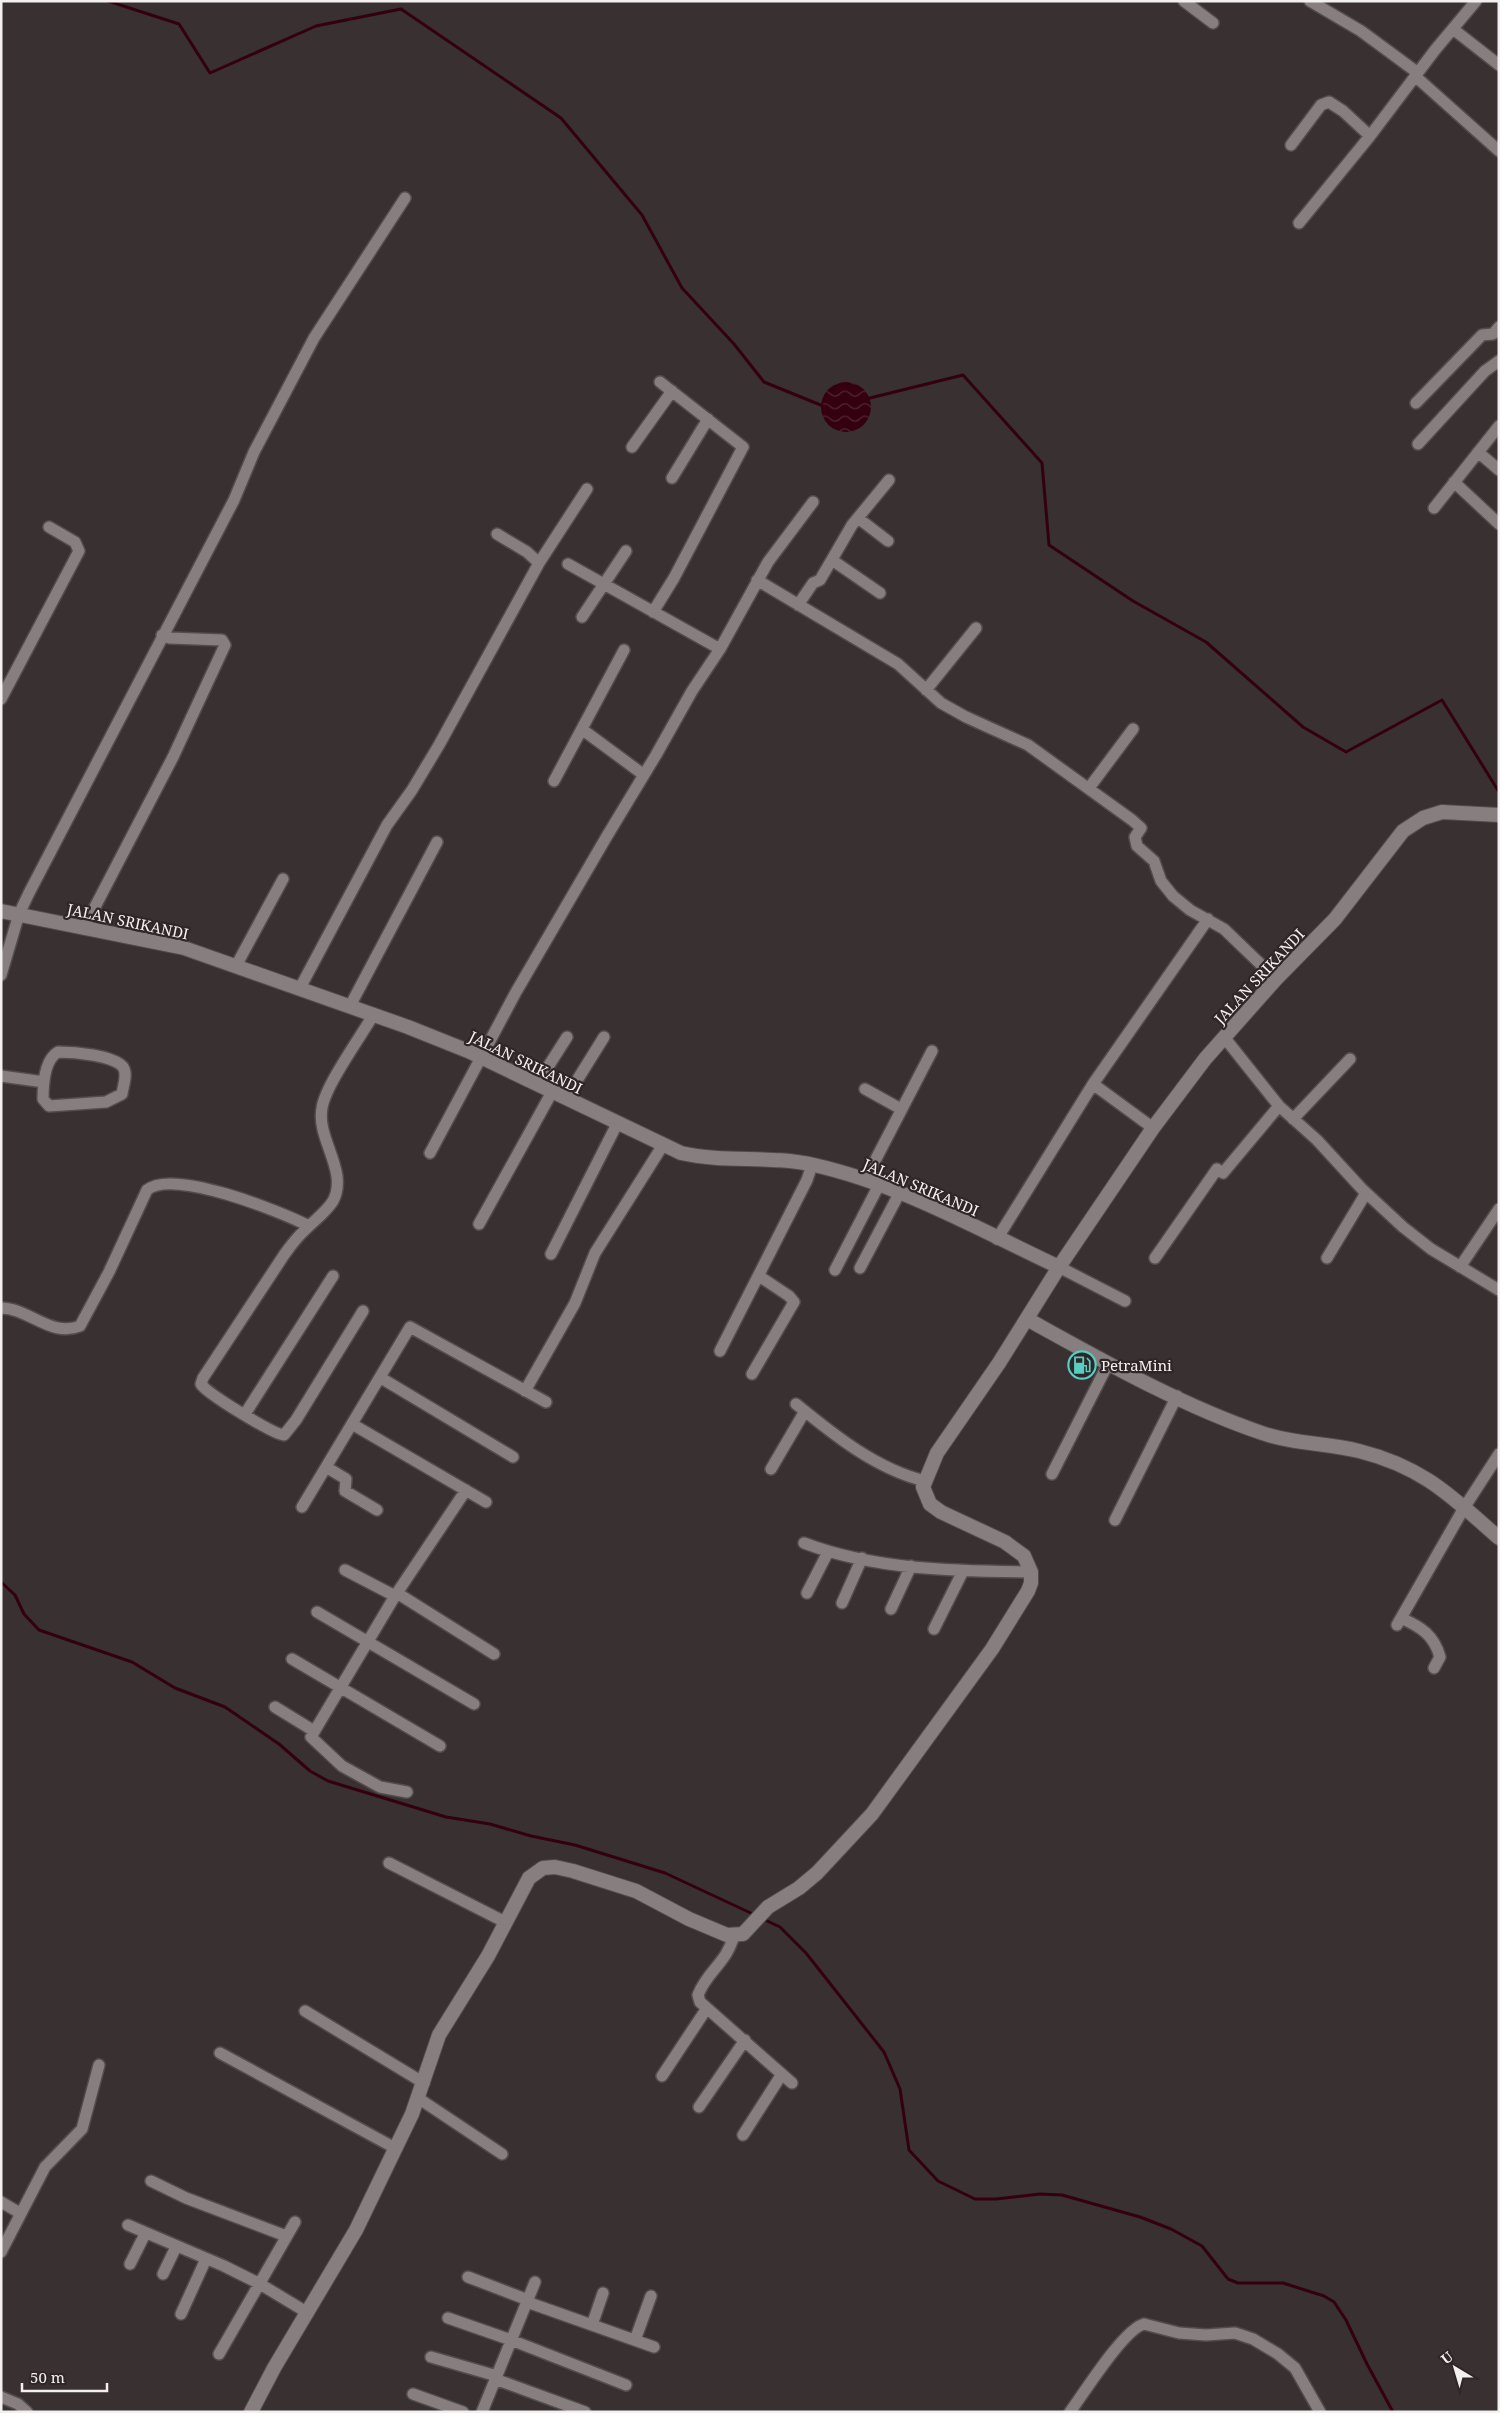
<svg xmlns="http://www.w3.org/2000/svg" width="1500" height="2413" viewBox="0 0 1500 2413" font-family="'Noto Serif',serif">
<defs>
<pattern id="water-waves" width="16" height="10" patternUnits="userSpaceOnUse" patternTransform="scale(1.25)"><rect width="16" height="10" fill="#34000f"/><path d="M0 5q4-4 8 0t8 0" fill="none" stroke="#522632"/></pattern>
</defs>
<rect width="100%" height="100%" fill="#383031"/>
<path fill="url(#water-waves)" d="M821 407a25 25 0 1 1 50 0a25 25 0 1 1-50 0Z"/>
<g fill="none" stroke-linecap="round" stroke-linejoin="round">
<path stroke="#34000f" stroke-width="3" d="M108 1 179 24 210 73 316 26 401 9 561 118 642 215 682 288 734 344 764 382 823 406
M866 399 963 375 1042 463 1049 545 1133 601 1206 642 1303 727 1346 752 1442 700 1499 792
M1 1582 15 1595 24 1614 39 1630 132 1662 175 1688 225 1707 279 1744 310 1771 328 1781 446 1817 490 1824 531 1836 575 1845 665 1873 755 1915
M763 1919 780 1927 806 1953 884 2052 900 2089 909 2150 938 2181 975 2199H996L1040 2194 1062 2195 1140 2217 1171 2229 1202 2246 1228 2279 1238 2283H1283L1324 2296 1334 2302 1346 2320 1367 2364 1393 2412"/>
<g stroke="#524c4d" stroke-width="14">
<path id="minor" d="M1184 1 1213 23
M1310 1 1361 31 1418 73
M1453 29 1499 65
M1415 76 1499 151
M1291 145 1321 105 1329 102 1343 111 1370 136
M1299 223 1370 136 1435 50 1476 1
M1416 403 1482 335 1493 334 1499 327
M1418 444 1485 371 1499 361
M632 447 672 391
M1478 452 1499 470
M672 478 708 419
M1454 482 1499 524
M1434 508 1499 426
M858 518 888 541
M497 534 527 552 539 563
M832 560 880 593
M568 564 720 649
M757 580 898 664 941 703 966 717 1028 745 1132 820 1141 828 1135 837 1137 846 1154 861 1161 881 1173 896 1190 910 1224 929 1276 979
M798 605 813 583 820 580 852 525 889 480
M653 612 674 578 743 447 660 382
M582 617 626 551
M926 690 976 628
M1 699 79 551 75 542 49 527
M583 730 644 775
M554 781 624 650
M1089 788 1133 729
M84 928 173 757 225 645 222 640 170 638 162 635
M236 966 283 879
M1 975 19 914 29 893 234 500 254 452 314 338 405 198
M300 988 387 825 412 790 439 745 539 563 587 489
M350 1006 437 842
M1224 1037 1279 1106 1317 1140 1362 1189 1403 1227 1431 1249 1499 1290
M58 1052C73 1052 113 1055 123 1067 128 1074 123 1086 122 1094L106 1102 49 1106 43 1099C43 1085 44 1060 58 1052Z
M1 1076 44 1082
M537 1084 567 1037
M1093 1084 1153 1128
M865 1089 901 1109
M566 1098 604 1037
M1293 1119 1350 1059
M430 1153 516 992 607 836 656 755 692 691 720 649 768 562 813 502
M865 1180 932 1051
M479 1224 552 1092
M997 1239 1093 1084 1208 919
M551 1254 617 1124
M1155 1258 1217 1169 1223 1173 1279 1106
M1327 1258 1366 1193
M1059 1267 1125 1301
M1460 1267 1499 1209
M860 1268 899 1194
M835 1270 879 1185
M1 1308C29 1308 51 1338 80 1326L109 1272 147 1190C173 1168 279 1211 309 1226
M363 1311 296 1420 284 1435C273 1434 206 1393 201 1384L203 1378 284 1255C291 1245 298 1236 307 1228 316 1219 326 1212 333 1201 349 1171 316 1139 322 1108 325 1086 361 1036 374 1014
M720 1351 807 1180 812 1165
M752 1374 794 1302 789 1296 759 1276
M381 1378 513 1457
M525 1391 575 1303 595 1253 663 1145
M796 1404C834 1435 876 1469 925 1481
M245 1414 333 1276
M352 1424 486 1502
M326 1467 346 1479 345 1491 377 1510
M771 1469 805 1411
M1052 1474 1108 1364
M302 1507 410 1327 546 1402
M1115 1520 1177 1396
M804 1543C875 1570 955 1571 1031 1572
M345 1570 395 1596
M397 1593 494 1654
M807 1593 828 1552
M842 1603 862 1558
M891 1609 911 1566
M317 1612 474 1704
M1401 1618C1421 1627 1434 1635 1440 1657L1434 1668
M1397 1625 1464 1508 1499 1454
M934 1629 963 1571
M292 1659 440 1746
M275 1707 314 1731
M407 1792 380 1787 342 1766 311 1737 395 1596 466 1490
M389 1863 505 1922
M734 1935C727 1963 707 1971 698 1995L700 2002 792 2083
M305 2011 424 2083
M220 2053 395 2148
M662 2076 707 2008
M418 2098 502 2154
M699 2107 745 2040
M743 2135 782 2074
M151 2181 186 2198 286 2236
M1 2202 20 2213
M128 2225 224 2266 260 2284 308 2313
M1 2252 45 2167 82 2129 99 2065
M130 2264 145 2234
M163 2274 176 2247
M468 2277 528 2300
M527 2302 654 2347
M181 2314 206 2259
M448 2318 511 2340 626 2385
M592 2325 603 2293
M635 2340 651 2296
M219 2354 295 2222
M431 2357 497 2376
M495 2379 585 2412
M413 2394 463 2412
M1 2397 18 2404 27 2412
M482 2412 535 2282
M1070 2412C1084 2393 1124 2329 1144 2324L1179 2333 1206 2335 1235 2333 1253 2339 1278 2354 1295 2368 1320 2412"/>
</g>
<g stroke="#524c4d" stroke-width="16">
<path id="tertiary" d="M1 911 184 948 408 1027 468 1051 681 1153C725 1163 770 1155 814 1165 899 1184 980 1230 1059 1267L1153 1128 1205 1059 1276 979 1335 919 1403 831 1423 818 1442 812 1499 815
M1027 1319C1103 1361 1180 1405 1262 1433 1293 1444 1327 1443 1359 1451 1423 1467 1451 1496 1499 1538
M251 2412 274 2368 356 2230 412 2114 439 2035 488 1956 529 1878 543 1868 555 1867 573 1871 636 1891 689 1919 727 1935 743 1934 768 1907 799 1888 817 1873 872 1814 992 1649 1028 1591 1031 1583V1572L1024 1556 1005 1542 941 1512 930 1504 923 1487 937 1453 999 1363 1059 1267"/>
</g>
<use href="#minor" stroke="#877e7f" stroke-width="11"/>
<use href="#tertiary" stroke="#877e7f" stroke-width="14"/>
</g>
<defs>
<g id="fuel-ring" transform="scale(1.4375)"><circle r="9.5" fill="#2e2627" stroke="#56cec4" stroke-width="1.5"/><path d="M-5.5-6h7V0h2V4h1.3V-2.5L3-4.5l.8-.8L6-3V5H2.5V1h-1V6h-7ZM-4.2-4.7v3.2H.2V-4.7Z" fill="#56cec4"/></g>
</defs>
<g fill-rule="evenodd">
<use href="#fuel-ring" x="1082" y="1365"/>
</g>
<g text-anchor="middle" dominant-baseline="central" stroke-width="4.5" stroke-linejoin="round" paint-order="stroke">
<g font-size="15" fill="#f4eff0" stroke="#2e2627">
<text transform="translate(128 921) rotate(12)">JALAN SRIKANDI</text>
<text transform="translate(1259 976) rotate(-47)">JALAN SRIKANDI</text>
<text transform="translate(526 1062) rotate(26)">JALAN SRIKANDI</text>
<text transform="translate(921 1187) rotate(23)">JALAN SRIKANDI</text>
</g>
<g font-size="15" fill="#f4eff0" stroke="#2e2627" text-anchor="start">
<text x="1101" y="1365">PetraMini</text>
</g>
</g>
<rect width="1500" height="2413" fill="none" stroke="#f4eff0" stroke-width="5"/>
<g transform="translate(1455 2368) rotate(322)" stroke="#2e2627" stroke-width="4" paint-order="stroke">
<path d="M0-4L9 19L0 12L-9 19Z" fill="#f4eff0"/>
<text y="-8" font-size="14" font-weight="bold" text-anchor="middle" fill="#f4eff0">U</text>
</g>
<path d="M22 2383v8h85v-8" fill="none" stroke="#f4eff0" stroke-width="2.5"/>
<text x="30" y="2383" font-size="15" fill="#f4eff0" stroke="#2e2627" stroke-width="4" paint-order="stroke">50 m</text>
</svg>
